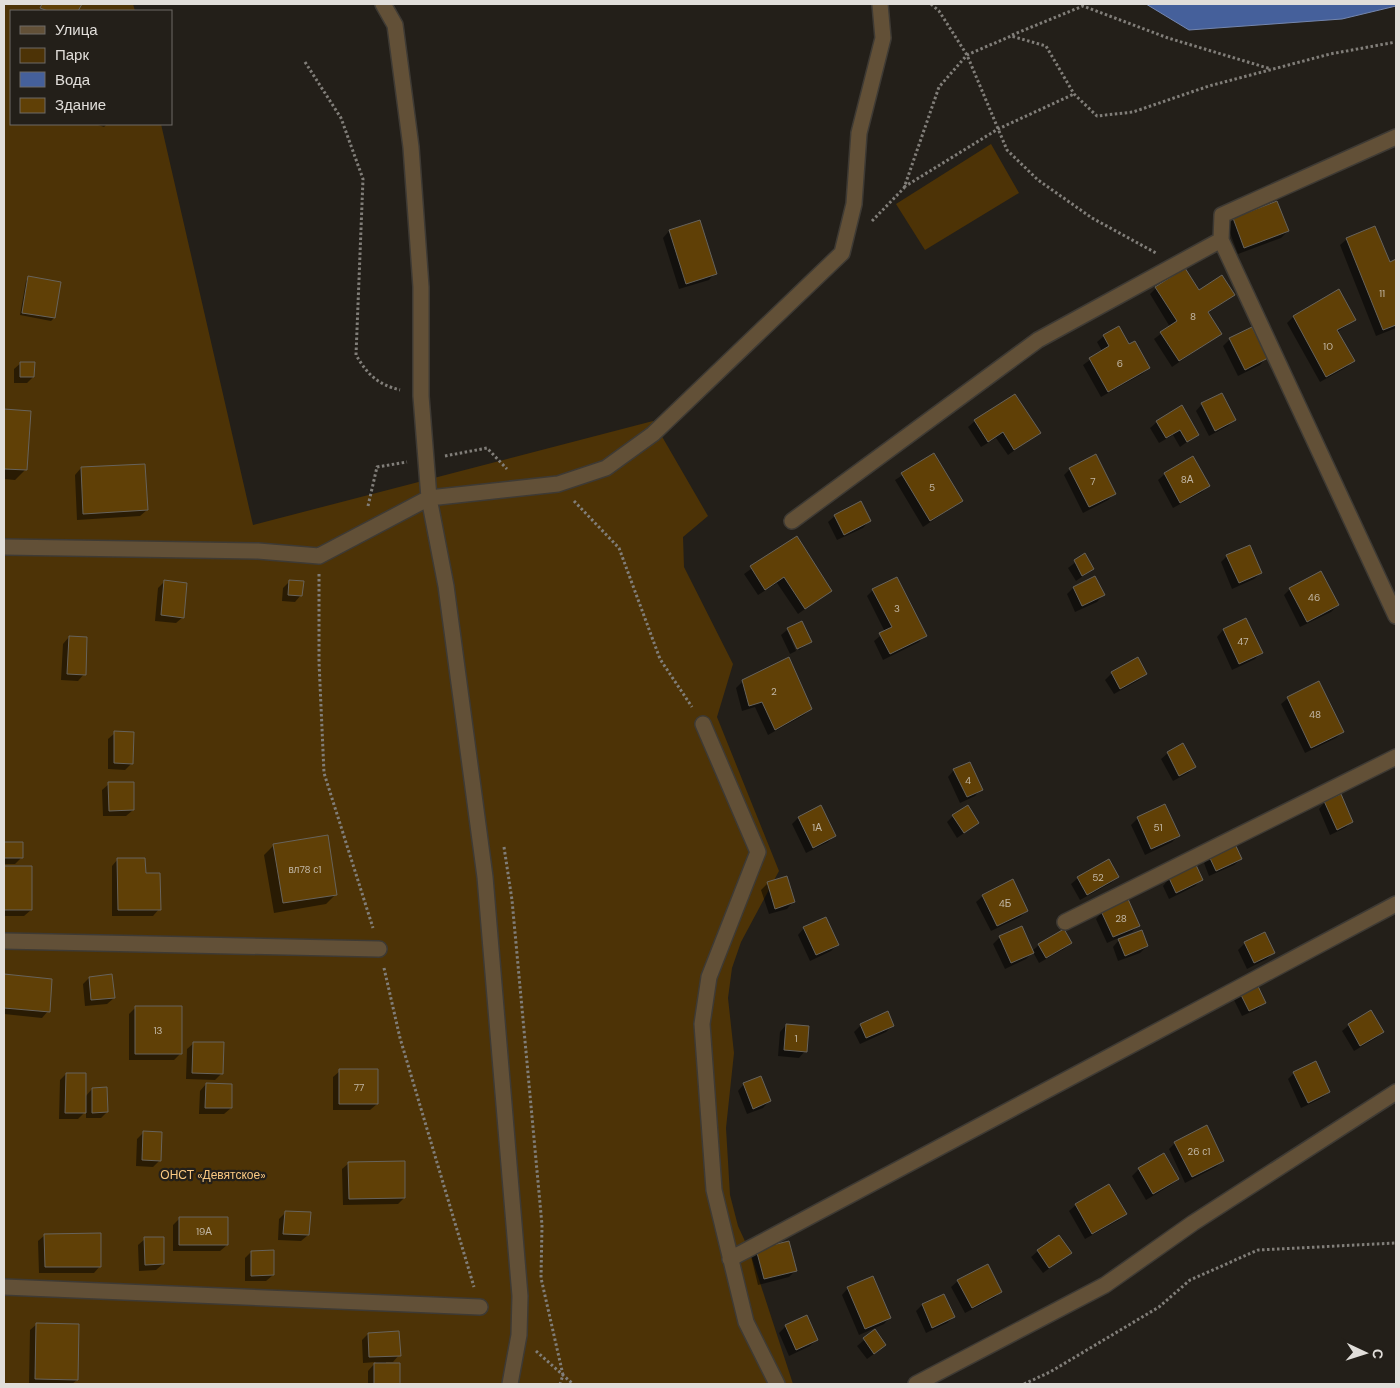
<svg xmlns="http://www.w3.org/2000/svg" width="1400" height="1388" viewBox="0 0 1400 1388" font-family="'DM Sans',sans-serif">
<rect width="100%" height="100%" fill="#231f19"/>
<path fill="#4d3306" d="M4 4H133L135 11H11V124H161L253 525 653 421 708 516 683 537 684 567 733 664 717 717 779 871 741 942 732 968 728 998 734 1053 726 1128 730 1195 738 1226 750 1252 793 1384H4Z
M991 144 1019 193 925 250 896 204Z"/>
<path fill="#45609b" stroke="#7486ae" d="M1146 4H1396V6L1342 19 1189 30Z"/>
<path fill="#0007" d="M42 4H81L77 11H39Z
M95 124H107L104 127Z
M1234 219 1288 231 1281 238 1238 254 1227 225Z
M669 231 715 273 709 280 679 289 663 238Z
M1347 239 1389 263 1396 260V328L1376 336 1340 245Z
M29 278 60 283 54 318 51 321 20 315 26 281Z
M1156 288 1234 295 1208 313 1220 334 1172 367 1154 339 1170 327 1150 294Z
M1339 291 1355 320 1337 332 1353 361 1347 367 1320 382 1287 323 1293 317Z
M1104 336 1129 346 1149 368 1142 374 1101 397 1083 365 1102 351 1097 342Z
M1230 339 1266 358 1260 365 1238 376 1223 346Z
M21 363 33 377 27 383H14V369Z
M1202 404 1234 420 1228 426 1209 436 1196 411Z
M4 410 30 413 25 470 15 480 4 479Z
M975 421 1039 433 1008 455 996 438 981 447 968 427Z
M1157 422 1198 434 1180 447 1173 435 1159 443 1150 428Z
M934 455 962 501 923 527 895 480Z
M81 468 147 510 140 516 77 520 75 475Z
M1070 469 1114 494 1108 500 1083 513 1064 475Z
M1165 474 1208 486 1202 492 1173 508 1158 480Z
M835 516 869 521 863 528 837 540 828 522Z
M796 537 831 590 798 614 777 583 758 595 744 574Z
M1085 555 1093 569 1076 581 1068 568Z
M1227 556 1261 573 1254 579 1232 589 1221 562Z
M1095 578 1103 595 1097 602 1075 612 1067 594 1073 588Z
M290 581 301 595 295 602 282 601 283 588Z
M164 582 183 617 176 623 155 621 158 588Z
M1290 589 1338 605 1331 612 1300 627 1284 595Z
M873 590 925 635 919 642 883 660 874 641 885 632 867 596Z
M1246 620 1261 652 1255 659 1232 670 1217 637 1223 630Z
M788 629 810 641 799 650Z
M787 630 796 651 790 654 781 635Z
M69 637 84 674 78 681 61 680 63 644Z
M1112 673H1146L1139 680 1114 694 1105 680Z
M743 681 811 709 804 715 768 735 755 707 742 711 736 688Z
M1288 698 1343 732 1336 738 1305 753 1281 704Z
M115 733 132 763 125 770 108 769V739Z
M1168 753 1194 767 1188 773 1173 781 1161 759Z
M954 770 981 789 975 796 960 803 948 777Z
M109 784 133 810 126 816H103L102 790Z
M1325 802 1352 822 1345 828 1330 835 1319 809Z
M1165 806 1178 836 1172 842 1145 855 1131 825 1138 818Z
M953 816 978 823 957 838 947 822Z
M798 818 834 836 828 842 806 853 792 824Z
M4 843H22L21 858 15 864H4Z
M274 845 336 894 326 904 274 913 264 855Z
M1210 857 1241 859 1234 865 1209 876 1204 863Z
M118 859 144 875 159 909 153 916H112V866Z
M1196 866 1202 879 1195 886 1169 899 1163 886 1169 879Z
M4 868H31V910L24 916H4Z
M1117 877 1111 883 1080 900 1071 884 1078 878Z
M768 883 793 902 787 909 769 914 761 890Z
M983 896 1027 911 1020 917 991 931 976 902Z
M1102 912 1138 925 1132 932 1107 943 1096 919Z
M1021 927 1032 951 1039 945 1071 943 1064 949 1039 963 1033 952 1026 959 1005 969 993 944 1000 937Z
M804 928 837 945 831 951 810 961 798 935Z
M1119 940 1147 946 1140 953 1118 961 1113 947Z
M1245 943 1273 953 1267 959 1247 969 1238 950Z
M4 976 51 980 48 1011 42 1018 4 1014Z
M89 978 114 998 107 1004 85 1006 83 984Z
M1255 984 1264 1002 1258 1009 1242 1016 1233 998Z
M136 1007 181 1053 174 1060H129V1014Z
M786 1025 805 1051 799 1058 778 1056 780 1032Z
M861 1025H893L886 1032 860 1044 854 1032Z
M1349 1025 1383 1032 1376 1038 1354 1051 1342 1031Z
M194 1043 222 1073 215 1080 186 1079 187 1049Z
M340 1071 377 1104 370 1110H333V1077Z
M1294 1073 1329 1092 1322 1098 1301 1108 1288 1079Z
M66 1074 85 1097 92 1089 107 1112 101 1118H86V1111L78 1119H59L60 1080Z
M206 1084 231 1108 224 1114H199L200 1091Z
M744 1084 769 1101 763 1108 747 1114 738 1091Z
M144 1132 159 1161 153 1167 136 1166 137 1139Z
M1175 1143 1223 1161 1216 1167 1185 1183 1169 1149Z
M349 1163 404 1198 398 1204 343 1205 342 1169Z
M1139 1169 1178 1179 1171 1185 1146 1200 1132 1176Z
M1076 1205 1125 1214 1119 1220 1085 1239 1069 1211Z
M286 1212 308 1235 301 1241 278 1240 279 1219Z
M180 1218 227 1245 220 1251H173V1225Z
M45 1235 100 1266 94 1273H39L38 1241Z
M145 1239 163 1264 156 1270 139 1271 138 1245Z
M757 1250 795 1271 789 1277 758 1285 751 1256Z
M1038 1251 1070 1253 1043 1273 1031 1257Z
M251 1252 273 1275 266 1281H245V1258Z
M958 1281 1001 1292 994 1298 965 1313 951 1287Z
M848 1288 890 1317 884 1324 859 1335 842 1295Z
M944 1295 954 1317 947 1323 926 1333 916 1311 922 1305Z
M37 1324 77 1380 72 1384H29L30 1330Z
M786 1326 816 1340 810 1346 789 1356 779 1333Z
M875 1331 878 1351 867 1359 857 1346Z
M368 1334 399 1355 393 1362H386V1364H399V1384H368V1371L376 1362 363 1363 362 1340Z"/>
<path fill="#604006" stroke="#67635c" d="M42 4H82L78 11H48L40 8Z
M1277 201 1289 231 1244 248 1233 218Z
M700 220 717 274 686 284 669 230Z
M1375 226 1390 262 1396 259V325L1383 330 1346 238Z
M1185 268 1199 290 1222 275 1235 295 1208 312 1222 334 1179 361 1160 332 1177 321 1155 287Z
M28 276 61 282 55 318 22 313Z
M1339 289 1356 320 1337 330 1355 361 1326 377 1293 316Z
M1119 326 1129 344 1135 341 1150 368 1108 392 1089 358 1109 346 1103 335Z
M1252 327 1268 358 1245 370 1229 338Z
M20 362H35L34 377H20Z
M1222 393 1236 420 1215 431 1201 403Z
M1015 394 1041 433 1014 450 1003 432 988 442 974 420Z
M1182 405 1199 435 1187 442 1180 430 1166 438 1156 421Z
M4 409 31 411 27 470 4 469Z
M934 453 963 501 930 521 901 473Z
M1096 454 1116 494 1089 507 1069 468Z
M1193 456 1210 486 1180 503 1164 473Z
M145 464 148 510 83 514 81 467Z
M861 501 871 521 844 535 834 515Z
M797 536 832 591 805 609 784 577 765 590 750 566Z
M1250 545 1262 573 1239 583 1226 555Z
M1085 553 1094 569 1082 576 1074 560Z
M1321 571 1339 605 1307 622 1289 588Z
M1095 576 1105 595 1082 606 1073 587Z
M897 577 927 636 890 654 879 633 892 627 872 589Z
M164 580 187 583 184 618 161 615Z
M289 580 304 581 302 596 288 595Z
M1246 618 1263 653 1239 664 1223 629Z
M802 621 812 642 797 649 787 628Z
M69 636 87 637 86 675 67 674Z
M789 657 812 709 775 730 762 702 749 706 742 680Z
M1138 657 1147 674 1120 689 1111 672Z
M1319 681 1344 732 1311 748 1287 697Z
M114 731 134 732 133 764 114 763Z
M1183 743 1196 767 1179 776 1167 752Z
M970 762 983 790 967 797 953 769Z
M108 782H134V810L109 811Z
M1341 794 1353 822 1337 830 1324 801Z
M1165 804 1180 836 1151 849 1137 817Z
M821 805 836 836 813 848 798 817Z
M968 805 979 823 964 833 952 815Z
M328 835 337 895 283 903 273 844Z
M4 842H23V858H4Z
M1235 844 1242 859 1216 871 1209 856Z
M117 858H145L146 873H160L161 910H118Z
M1109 859 1119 877 1087 895 1077 877Z
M1196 865 1203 880 1176 893 1169 878Z
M4 866H32V910H4Z
M787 876 795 902 775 909 767 882Z
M1013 879 1028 911 997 926 982 895Z
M1128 899 1140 926 1113 937 1101 911Z
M826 917 839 945 816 955 803 927Z
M1022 926 1034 953 1011 963 999 936Z
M1064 929 1072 943 1046 958 1038 944Z
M1142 930 1148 946 1125 956 1118 939Z
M1265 932 1275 953 1254 963 1244 942Z
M4 974 52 979 50 1012 4 1008Z
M112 974 115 998 91 1000 89 977Z
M1256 982 1266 1003 1249 1011 1239 991Z
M135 1006H182V1054H135Z
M1371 1010 1384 1032 1360 1046 1348 1024Z
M888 1011 894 1026 866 1038 860 1024Z
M786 1024 809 1026 807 1052 784 1050Z
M193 1042H224L223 1074 192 1073Z
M1316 1061 1330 1092 1308 1103 1293 1072Z
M339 1069H378V1104H339Z
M66 1073H86V1113H65Z
M761 1076 771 1101 753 1109 743 1083Z
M206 1083 232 1084V1108H205Z
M107 1087 108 1112 92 1113V1088Z
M1207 1125 1224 1161 1192 1177 1174 1142Z
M143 1131 162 1132 161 1161 142 1160Z
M1164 1153 1179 1179 1153 1194 1138 1168Z
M405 1161V1198L349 1199 348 1162Z
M1109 1184 1127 1214 1092 1234 1075 1204Z
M285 1211 311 1212 309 1235 283 1234Z
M179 1217H228V1245H179Z
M101 1233V1267H45L44 1234Z
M1059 1235 1072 1253 1049 1268 1037 1250Z
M144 1237H164V1264L145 1265Z
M789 1241 797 1271 764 1279 756 1249Z
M274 1250V1275L251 1276V1251Z
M988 1264 1002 1292 972 1308 957 1280Z
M873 1276 891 1318 865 1329 847 1287Z
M944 1294 955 1317 932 1328 922 1304Z
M807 1315 818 1340 796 1350 785 1325Z
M36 1323 79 1324 78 1380 35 1379Z
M875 1329 886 1345 874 1354 863 1338Z
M399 1331 401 1356 369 1357 368 1333Z
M374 1363H400V1384H374Z"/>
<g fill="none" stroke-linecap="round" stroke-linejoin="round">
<g stroke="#3e3a34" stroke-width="18">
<path id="minor" d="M383 4 395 25 411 147 421 287V396L429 498 446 586 485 877 520 1296 519 1335 510 1384
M1221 240 1222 215 1396 137
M792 521 1038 340 1221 240 1396 616
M4 547 258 551 319 556 429 498 558 484 606 468 653 434 842 253 854 204 859 133 883 38 880 4
M703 724 758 852 709 977 702 1024 714 1190 746 1322 777 1384
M1065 922 1396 757
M4 941 379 949
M730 1259 1396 904
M4 1287 480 1307
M916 1384 1105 1285 1193 1223 1396 1092"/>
</g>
<path stroke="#817e79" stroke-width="3" stroke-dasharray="2.5 2.5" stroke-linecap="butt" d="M931 4 939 11 967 55 1007 150 1038 180 1092 218 1156 253
M1012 35 1083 6 1168 38 1271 69
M305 62 341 118 363 179 356 355C368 375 377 384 400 390
M904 187 998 129 1074 94
M872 221 904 188 939 87 967 55 1011 36 1046 46 1074 94 1097 116 1133 112 1209 86 1330 54 1396 42
M445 456 487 448 507 469
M574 501 619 548 660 659 692 707
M368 506 377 467 407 462
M319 574V662L324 773 373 928
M504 847 512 900 542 1225 541 1278 563 1375 560 1384
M384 968 400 1038 474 1287
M536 1351 573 1384
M1024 1384 1050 1372 1159 1307 1190 1280 1258 1250 1396 1243"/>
<use href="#minor" stroke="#625037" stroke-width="15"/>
</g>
<g text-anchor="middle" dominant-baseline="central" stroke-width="4.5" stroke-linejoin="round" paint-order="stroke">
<g font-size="10" fill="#c1b6a5">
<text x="1382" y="293">11</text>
<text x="1193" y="316">8</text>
<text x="1328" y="346">10</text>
<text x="1120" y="363">6</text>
<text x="1187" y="479">8А</text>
<text x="1093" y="481">7</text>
<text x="932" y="487">5</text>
<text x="1314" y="597">46</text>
<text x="897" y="608">3</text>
<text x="1243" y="641">47</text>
<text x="774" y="691">2</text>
<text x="1315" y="714">48</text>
<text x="968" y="780">4</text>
<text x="817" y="827">1А</text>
<text x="1158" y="827">51</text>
<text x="305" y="869">вл78 с1</text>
<text x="1098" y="877">52</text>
<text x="1005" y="903">4Б</text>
<text x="1121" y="918">28</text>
<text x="158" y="1030">13</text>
<text x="796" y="1038">1</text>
<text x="359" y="1087">77</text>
<text x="1199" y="1151">26 с1</text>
<text x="204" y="1231">19А</text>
</g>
<g font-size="12" fill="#fac982" stroke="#231f19">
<text x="213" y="1175">ОНСТ «Девятское»</text>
</g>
</g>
<rect width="1400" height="1388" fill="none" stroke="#e1deda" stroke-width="10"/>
<rect x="10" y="10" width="162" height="115" fill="#231f19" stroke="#6f6b66"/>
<rect x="20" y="26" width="25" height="8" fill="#625037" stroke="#6f6b66"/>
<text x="55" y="35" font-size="15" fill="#e1deda">Улица</text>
<rect x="20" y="48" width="25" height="15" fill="#4d3306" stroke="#6f6b66"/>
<text x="55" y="60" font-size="15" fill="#e1deda">Парк</text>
<rect x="20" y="72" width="25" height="15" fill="#45609b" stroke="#6f6b66"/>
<text x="55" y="85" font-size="15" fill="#e1deda">Вода</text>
<rect x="20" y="98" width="25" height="15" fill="#604006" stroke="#6f6b66"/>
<text x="55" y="110" font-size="15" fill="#e1deda">Здание</text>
<g transform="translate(1365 1353) rotate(94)" stroke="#231f19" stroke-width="4" paint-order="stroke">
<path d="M0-4L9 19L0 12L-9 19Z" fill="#e1deda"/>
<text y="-8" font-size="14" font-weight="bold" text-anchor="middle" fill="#e1deda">С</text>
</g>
</svg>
